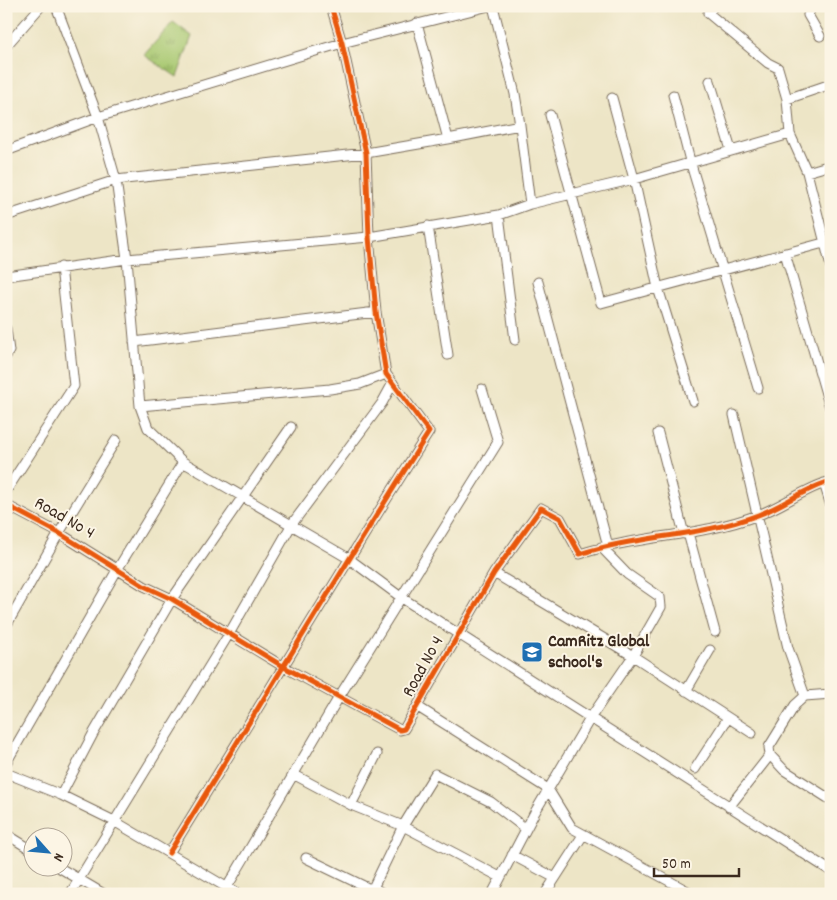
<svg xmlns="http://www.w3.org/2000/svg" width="837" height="900" viewBox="0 0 837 900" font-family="Dekko,sans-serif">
<defs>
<pattern id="grass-tufts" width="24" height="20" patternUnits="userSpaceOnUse" patternTransform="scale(1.25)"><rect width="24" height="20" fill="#a7c870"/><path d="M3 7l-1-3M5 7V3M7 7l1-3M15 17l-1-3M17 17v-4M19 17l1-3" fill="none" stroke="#89a35b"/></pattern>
</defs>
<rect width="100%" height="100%" fill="#fcf5e5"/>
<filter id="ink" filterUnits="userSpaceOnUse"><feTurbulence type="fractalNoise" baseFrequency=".02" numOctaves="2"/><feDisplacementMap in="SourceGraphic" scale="10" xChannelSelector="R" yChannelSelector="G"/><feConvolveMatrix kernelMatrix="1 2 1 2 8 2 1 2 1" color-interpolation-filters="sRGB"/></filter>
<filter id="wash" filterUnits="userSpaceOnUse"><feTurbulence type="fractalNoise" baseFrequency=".0096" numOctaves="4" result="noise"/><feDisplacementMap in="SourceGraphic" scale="20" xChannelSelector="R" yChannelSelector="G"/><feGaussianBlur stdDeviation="1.12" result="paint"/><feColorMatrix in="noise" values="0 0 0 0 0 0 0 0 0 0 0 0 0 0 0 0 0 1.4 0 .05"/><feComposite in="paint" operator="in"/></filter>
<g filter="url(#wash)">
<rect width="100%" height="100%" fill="#ede5c6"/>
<path fill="url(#grass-tufts)" stroke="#717947" d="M173 22 192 36 177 77 144 55Z"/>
</g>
<g filter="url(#ink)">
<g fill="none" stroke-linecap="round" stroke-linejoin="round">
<g stroke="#796b59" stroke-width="11">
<path id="street" d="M493 6 515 94 520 125
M714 6 708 13 768 63 778 68 787 99 790 134 807 172 831 267
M812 6 808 15 820 36
M417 23 448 139 520 125 530 204
M6 46 41 6
M710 81 731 150
M673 95 690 161 758 388
M612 98 634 179 658 288 693 401
M787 99 831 84
M550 115 601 303 831 241
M6 151 98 117 342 43 489 6
M807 172 831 165
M499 215 515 340
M6 216 116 180 366 153 448 139
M428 226 448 355
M785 253 831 411
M6 276 127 259 369 237 499 215 530 204 634 179 790 134
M538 282 608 546
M6 329 9 351 6 356
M134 342 376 312
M140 406 330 389 360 384 386 374
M734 415 788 648 805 696
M658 433 684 534
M183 462 348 558 402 598 831 871
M824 483 831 506
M6 491 74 386 61 267
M6 505 59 533 144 586 172 599 284 667 400 730 404 729 494 573 541 508 560 518 580 554C638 535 701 537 758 515 783 506 805 488 831 481
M688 533 715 632
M494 573 633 656 752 733
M6 626 59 533 116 440
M686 691 710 650
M418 707 548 789 572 828 693 894
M770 755 784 770 831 800
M6 763 117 570 183 462 148 428 140 406 127 259 116 180 98 117 56 6
M695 769 728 718
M6 773 61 795 114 821 238 894
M293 774 351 805 403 826 500 877
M61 795 93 734 172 599 291 427
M351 805 377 754
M729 807 770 755 769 747 795 705 805 696 831 694
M6 834 32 850
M169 853C256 713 340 571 429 432L386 374 376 312 369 237 366 153 342 43 331 6
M512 855 555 878
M306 858 372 890
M60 868 104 894
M372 887 384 894
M70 894 229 634 292 524 382 403 393 383
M223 894 339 697 498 442 482 389
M370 894 403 826 435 774 491 802 526 829
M492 894 535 812 591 717 633 656 661 607 660 597 627 574 601 547
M545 894 583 835"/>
</g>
<use href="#street" stroke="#fff" stroke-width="9"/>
<g stroke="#fcf5e5" stroke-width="8">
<path id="cycleway" d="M6 505 59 533 144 586 172 599 284 667 400 730 404 729 494 573 541 508 560 518 580 554C638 535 701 537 758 515 783 506 805 488 831 481
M169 853C256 713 340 571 429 432L386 374 376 312 369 237 366 153 342 43 331 6"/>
</g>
<use href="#cycleway" stroke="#e8590c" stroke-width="5"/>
</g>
</g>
<defs>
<g id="school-square" transform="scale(1.125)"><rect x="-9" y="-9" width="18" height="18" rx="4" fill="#1f6fb2" stroke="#fcf5e5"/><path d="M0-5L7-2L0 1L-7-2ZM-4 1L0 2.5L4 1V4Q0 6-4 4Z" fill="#fff"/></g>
</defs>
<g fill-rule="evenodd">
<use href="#school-square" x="532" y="652"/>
</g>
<g text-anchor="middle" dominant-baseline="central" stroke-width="4" stroke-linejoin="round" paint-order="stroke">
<g font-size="18" fill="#3b2a1e" stroke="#fcf5e5">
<text transform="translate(64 519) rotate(30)">Road No 4</text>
<text transform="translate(424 667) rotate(-61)">Road No 4</text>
</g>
<g font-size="18" font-weight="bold" fill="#3b2a1e" stroke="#fcf5e5" text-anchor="start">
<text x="548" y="642">CamRitz Global<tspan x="548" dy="21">school's</tspan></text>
</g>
</g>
<rect width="837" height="900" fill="none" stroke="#fcf5e5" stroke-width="25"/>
<g transform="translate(48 852) rotate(117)"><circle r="24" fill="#fcf5e5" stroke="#afa495"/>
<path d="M0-4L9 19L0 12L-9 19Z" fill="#1f6fb2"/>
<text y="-8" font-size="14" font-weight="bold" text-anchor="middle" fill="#3b2a1e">N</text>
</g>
<path d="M654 868v8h85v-8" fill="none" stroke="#3b2a1e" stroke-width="2.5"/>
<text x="662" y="868" font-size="15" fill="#3b2a1e" stroke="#fcf5e5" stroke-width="4" paint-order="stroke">50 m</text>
</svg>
